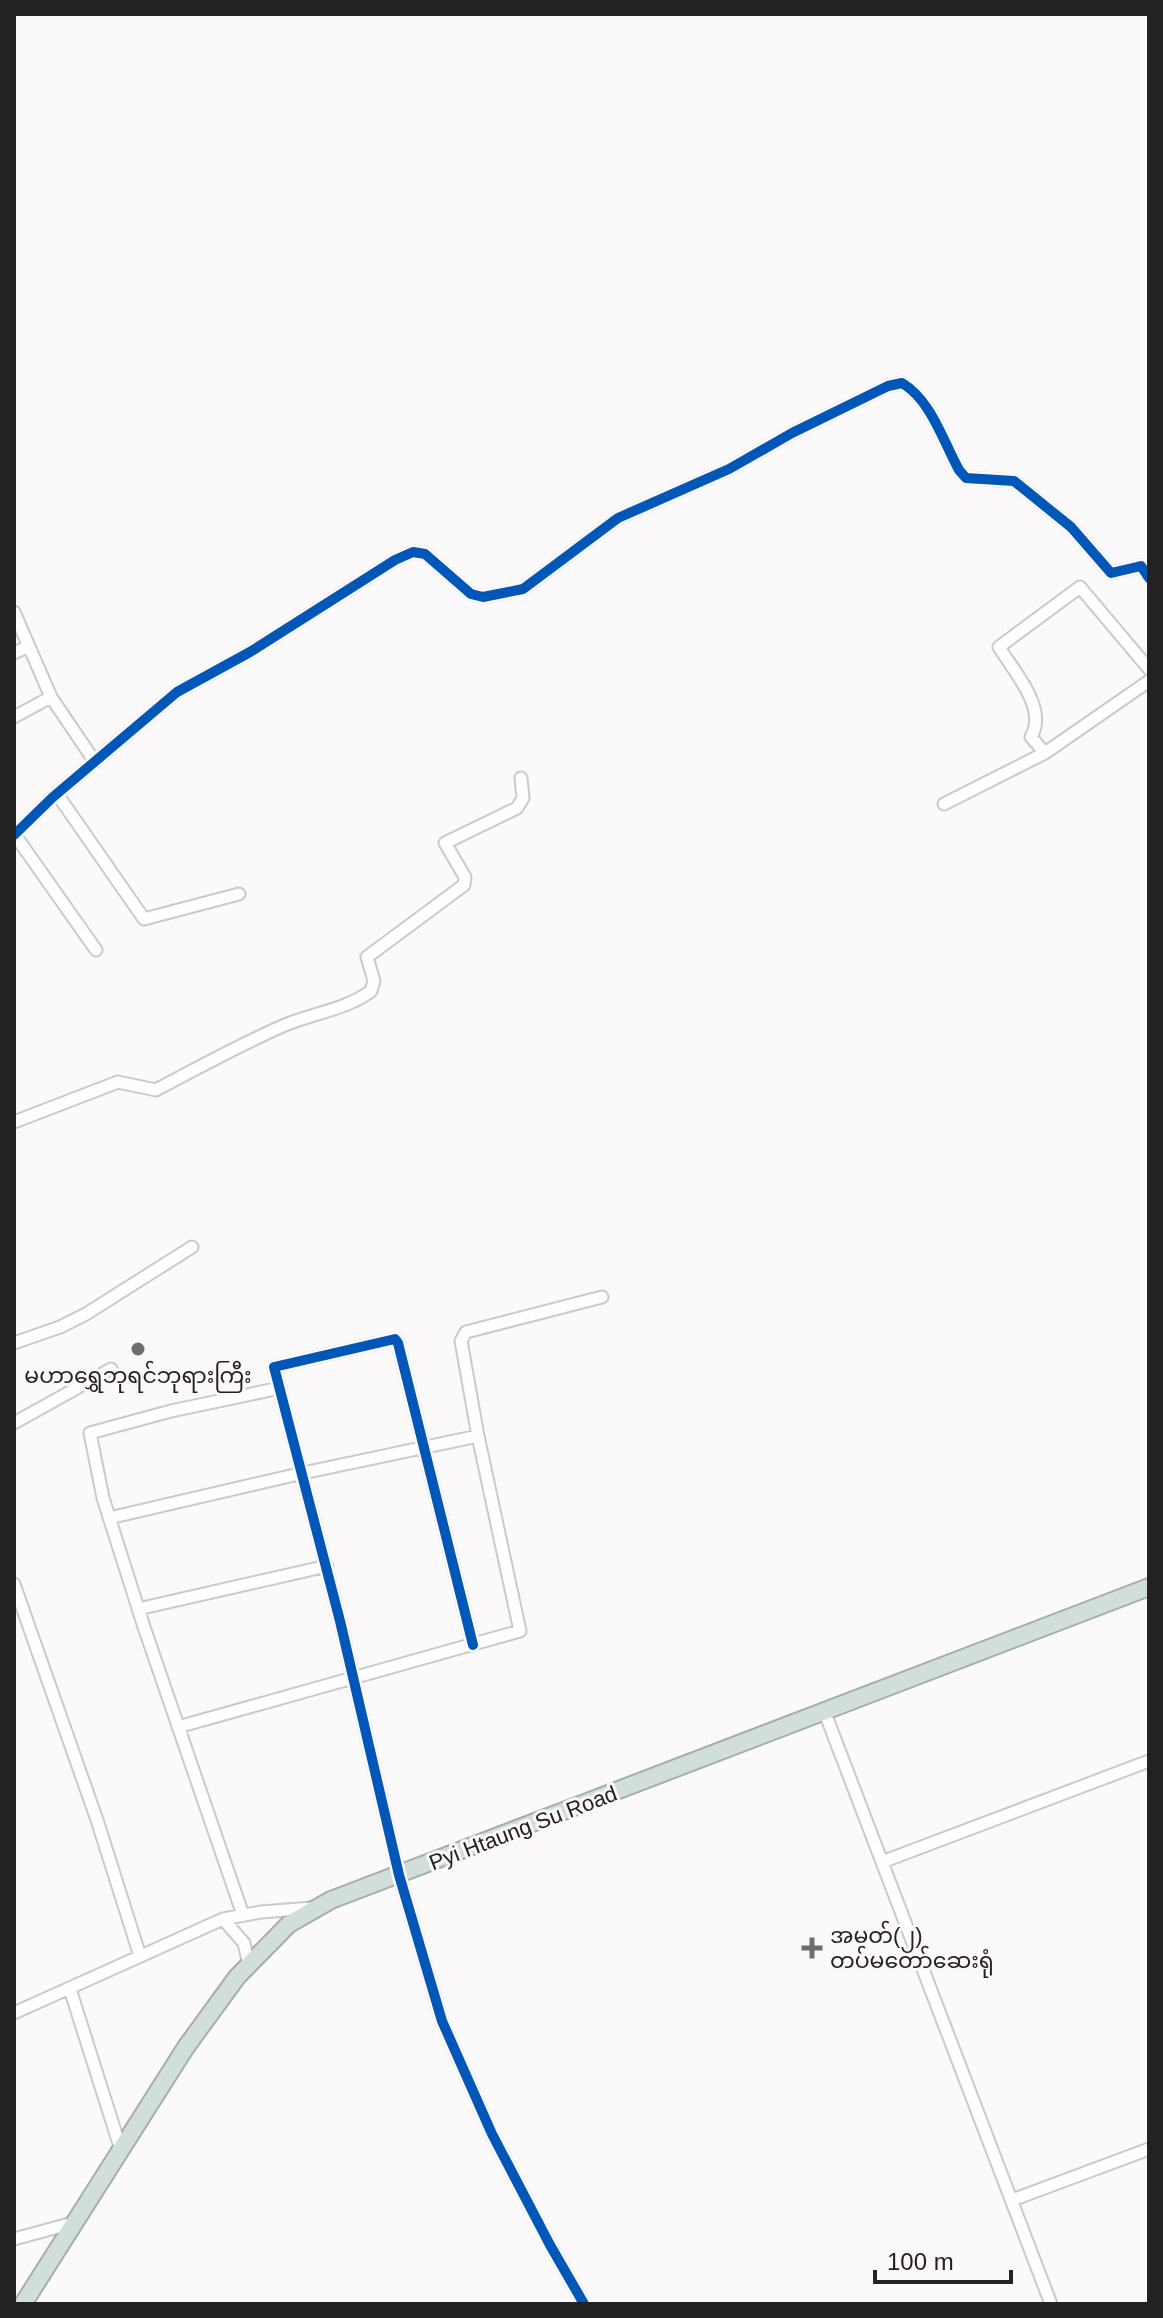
<svg xmlns="http://www.w3.org/2000/svg" width="1163" height="2318" viewBox="0 0 1163 2318" font-family="Arial,'Noto Sans Myanmar',sans-serif">
<rect width="100%" height="100%" fill="#fbf9f9"/>
<g fill="none" stroke-linecap="round" stroke-linejoin="round">
<g stroke="#cbc9ca" stroke-width="15">
<path id="minor" d="M14 612 51 697 95 762
M14 653 29 646
M14 717 51 697
M1045 753 1031 737C1048 708 1014 672 999 647L1080 587 1149 669
M57 794 144 919 239 894
M944 804 1045 753 1149 681
M14 835 53 797 177 692 250 652 395 560 413 552 425 554 471 594 483 597 523 589 618 518 729 469 792 433 888 386 902 383C931 400 943 441 959 470L966 478 1014 481 1071 527 1111 573 1141 566 1149 578
M15 835 96 950
M14 1122 118 1082 156 1090C199 1067 241 1044 285 1025 314 1013 347 1009 371 991L374 981 367 957 464 885 465 877 445 843 517 808 523 798 521 778
M14 1343 60 1327 86 1314 192 1247
M14 1423 111 1369
M109 1518 303 1473 478 1436
M14 1584 97 1820 140 1956
M138 1609 327 1566
M473 1645 398 1343 395 1339 274 1367 340 1621 399 1875 442 2021 492 2134 550 2245 584 2304
M825 1713 1051 2304
M178 1727 520 1631 478 1436 461 1341 466 1332 602 1297
M882 1862 1149 1761
M243 1915 144 1627 103 1498 90 1433 171 1411 280 1388
M223 1919 244 1943 249 1965
M70 1989 121 2150
M14 2013 223 1919 261 1912 312 1908
M1012 2200 1149 2149
M14 2239 73 2223"/>
</g>
<g stroke="#a4afac" stroke-width="20">
<path id="highway" d="M23 2304 186 2047 237 1977 289 1924 331 1900 1149 1587"/>
</g>
<use href="#minor" stroke="#fefefe" stroke-width="11"/>
<use href="#highway" stroke="#d2deda" stroke-width="16"/>
<g stroke="#fcf8f8" stroke-width="15">
<path id="cycleway" d="M14 835 53 797 177 692 250 652 395 560 413 552 425 554 471 594 483 597 523 589 618 518 729 469 792 433 888 386 902 383C931 400 943 441 959 470L966 478 1014 481 1071 527 1111 573 1141 566 1149 578
M473 1645 398 1343 395 1339 274 1367 340 1621 399 1875 442 2021 492 2134 550 2245 584 2304"/>
</g>
<use href="#cycleway" stroke="#0057b8" stroke-width="10"/>
</g>
<g fill="#6f6d6d" stroke="#fcf8f8" stroke-width="3">
<circle cx="138" cy="1349" r="8"/>
<path d="M808 1936h8v8h8v8h-8v8h-8v-8h-8v-8h8z"/>
</g>
<g text-anchor="middle" dominant-baseline="central" stroke-width="6" stroke-linejoin="round" paint-order="stroke">
<g font-size="22" fill="#232122" stroke="#fcf8f8">
<text x="138" y="1375">မဟာရွှေဘုရင်ဘုရားကြီး</text>
<text x="830" y="1935" text-anchor="start">အမှတ်(၂)<tspan x="830" dy="25">တပ်မတော်ဆေးရုံ</tspan></text>
</g>
<g font-size="22" fill="#232122" stroke="#fcf8f8">
<text transform="translate(523 1828) rotate(-21)">Pyi Htaung Su Road</text>
</g>
</g>
<rect width="1163" height="2318" fill="none" stroke="#232122" stroke-width="32"/>
<path d="M875 2270v12h136v-12" fill="none" stroke="#232122" stroke-width="4"/>
<text x="887" y="2270" font-size="24" fill="#232122" stroke="#fcf8f8" stroke-width="6" paint-order="stroke">100 m</text>
</svg>
